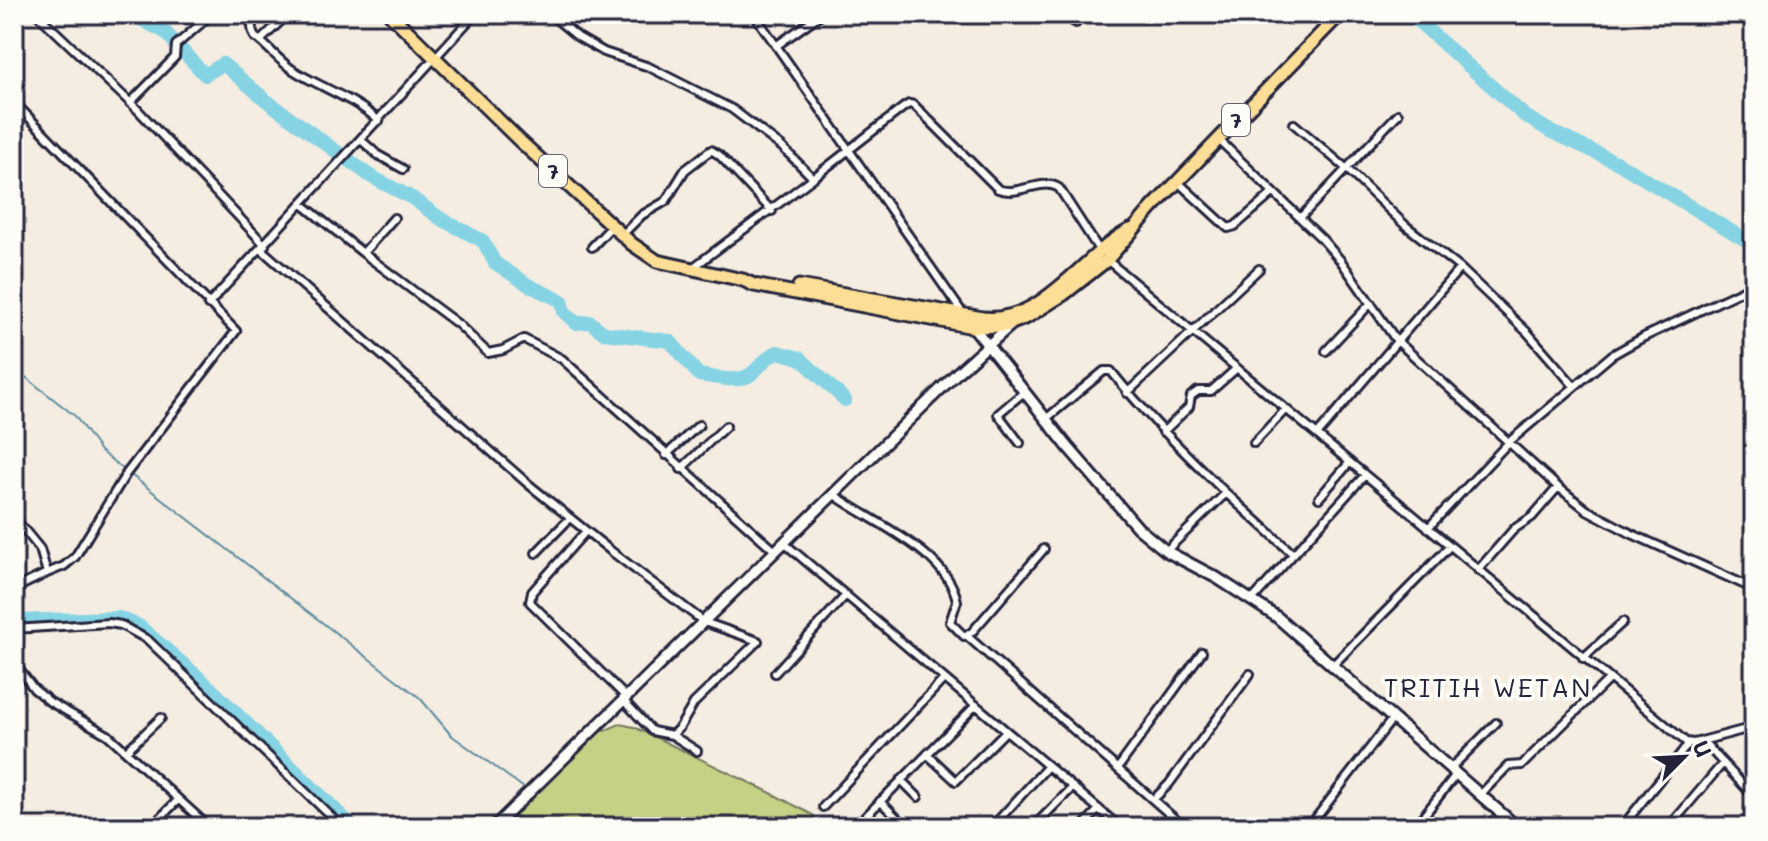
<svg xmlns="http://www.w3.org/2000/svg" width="1768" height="841" viewBox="0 0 1768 841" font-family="Mali,sans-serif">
<rect width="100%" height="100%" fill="#f5ede1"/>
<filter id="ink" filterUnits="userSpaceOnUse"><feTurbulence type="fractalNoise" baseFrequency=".0125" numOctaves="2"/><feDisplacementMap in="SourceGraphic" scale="16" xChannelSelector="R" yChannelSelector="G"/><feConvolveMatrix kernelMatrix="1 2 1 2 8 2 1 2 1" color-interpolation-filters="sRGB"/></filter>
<g filter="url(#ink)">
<path fill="#c5d185" stroke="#747a60" stroke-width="2" d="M620 724 634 727 769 792 813 815 824 827H499L598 733Z"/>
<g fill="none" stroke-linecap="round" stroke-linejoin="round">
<path stroke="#5e8ca0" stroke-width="2" d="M14 368 75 416 100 451 420 698 451 735 524 788"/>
<path stroke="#86d3e4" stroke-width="14" d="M131 14 165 32 205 75 223 64 267 101 344 157
M1410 14 1525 116 1550 131 1618 163 1754 245
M350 161 370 176 412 198 441 219 483 241 495 263 530 286 562 301 564 312 576 323 590 322 604 333 670 341 699 375C714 377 739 384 751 374 761 366 766 357 777 352L800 358 845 400
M14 621 119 618 139 626 204 682 353 827"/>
<g stroke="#22223b" stroke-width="12">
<path id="street" d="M37 14 137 109 265 245
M248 14C254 23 250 30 255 37 269 47 279 61 293 70 321 88 354 98 379 121
M550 14 578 37 604 52 649 67 732 109 782 147 813 178 904 107 909 104 914 105 998 189C1019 197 1041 177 1059 188L1101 253
M754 14 964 315
M1062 14 1076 23
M14 15 15 14
M260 41 288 14
M776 46 821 14
M14 102 236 331 126 474 75 557 64 566 47 573
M130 103 175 57 176 45 212 14
M1294 124 1348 170 1405 225 1460 268 1528 333 1574 386
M1218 139 1322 239 1341 261 1396 340 1558 487 1587 510 1632 534 1754 589
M361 140 378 155 403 169
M1178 182 1228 228 1235 226 1273 193
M302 204 363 253 459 325 488 353 503 350 524 339 562 359 774 550
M1300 218 1398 114
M622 235 642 215 666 201 685 170 711 150 719 155 772 211
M592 247 612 226
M261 249 527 483 611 551 704 622 758 641 694 703 680 727 672 735 652 731 624 701
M363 253 394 218
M1107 260 1686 742 1694 743 1754 727
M691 269 813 178
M208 305 475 14
M1326 351 1371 303
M1127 393 1259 269
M1047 418 1104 371H1111C1146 415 1185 454 1226 493
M1163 432 1189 407 1191 396 1198 391H1211L1237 368
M1317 435 1460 268
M1020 443 998 414 1024 392
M1254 443 1286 409
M666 455 699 425
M681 469 726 426
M833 494C871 522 948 552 957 601L950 622 964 636 972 632 1044 549
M1319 498 1350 462
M14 517 40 549 47 573 14 589
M1428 528 1509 442 1612 355 1644 337 1754 285
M586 531 532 592 530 602 627 698
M783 542 1120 827
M1166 551 1226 493 1292 553
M536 553 570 518
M1478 570 1514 529 1532 517 1558 487
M1252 600 1365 475
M14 629 109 623 121 625 148 640 342 827
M967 636 1184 827
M1583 658 1623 622
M14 663 34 689 50 702 108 735 209 827
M1333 665 1450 546
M775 673 846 595
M672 735 697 751
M1703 741 1754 797
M126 751 161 718
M927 754 956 781 1006 731
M1118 768 1202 652
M1451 768 1496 723
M901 780 918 797
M1481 794 1508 766 1522 765 1609 679
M1154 799 1169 784 1250 674
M880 801 898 819
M823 807 944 679
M151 827 178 800
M862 827 858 824 976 705
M992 827 1048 766
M1033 827 1073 787
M1082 827 1099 809
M1309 827 1393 718
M1415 827 1457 773
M1622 827 1689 743
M1669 827 1723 763"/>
</g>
<g stroke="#22223b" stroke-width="15">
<path id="secondary" d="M971 324 1068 447 1138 528 1166 551 1217 578 1277 617 1517 827
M494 827 958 372 1012 324"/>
</g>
<g stroke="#22223b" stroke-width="17">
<path id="highway" d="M390 14 520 141 632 244 657 261 743 280 754 285 973 327 1004 326 1027 317 1064 294 1107 260 1152 208 1340 14
M799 286 983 318C1042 325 1084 254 1130 230"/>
</g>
<use href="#street" stroke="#fdfcf7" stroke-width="6"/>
<use href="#secondary" stroke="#fdfcf7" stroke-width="9"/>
<use href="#highway" stroke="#fcde96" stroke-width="11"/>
</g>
</g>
<g text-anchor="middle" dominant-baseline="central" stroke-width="8" stroke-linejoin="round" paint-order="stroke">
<g fill="#fdfcf7" stroke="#646373" stroke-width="2">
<rect x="1222" y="104" width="28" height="32" rx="6"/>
<rect x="539" y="155" width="28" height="32" rx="6"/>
</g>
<g font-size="20" font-weight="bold" fill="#22223b">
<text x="1236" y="120">7</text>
<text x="553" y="171">7</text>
</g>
<g font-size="26" letter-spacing="2" fill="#22223b" stroke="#fdfcf7">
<text x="1488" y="687">TRITIH WETAN</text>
</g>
</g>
<rect width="1768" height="841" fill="none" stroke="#fdfcf7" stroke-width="48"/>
<rect x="24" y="24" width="1720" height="793" fill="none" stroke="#22223b" stroke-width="3" filter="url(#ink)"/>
<g transform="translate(1684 757) rotate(66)" stroke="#fdfcf7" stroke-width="6" paint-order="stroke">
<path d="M0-6L14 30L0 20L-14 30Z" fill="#22223b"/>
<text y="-12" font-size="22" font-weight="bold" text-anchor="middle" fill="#22223b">U</text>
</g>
</svg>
